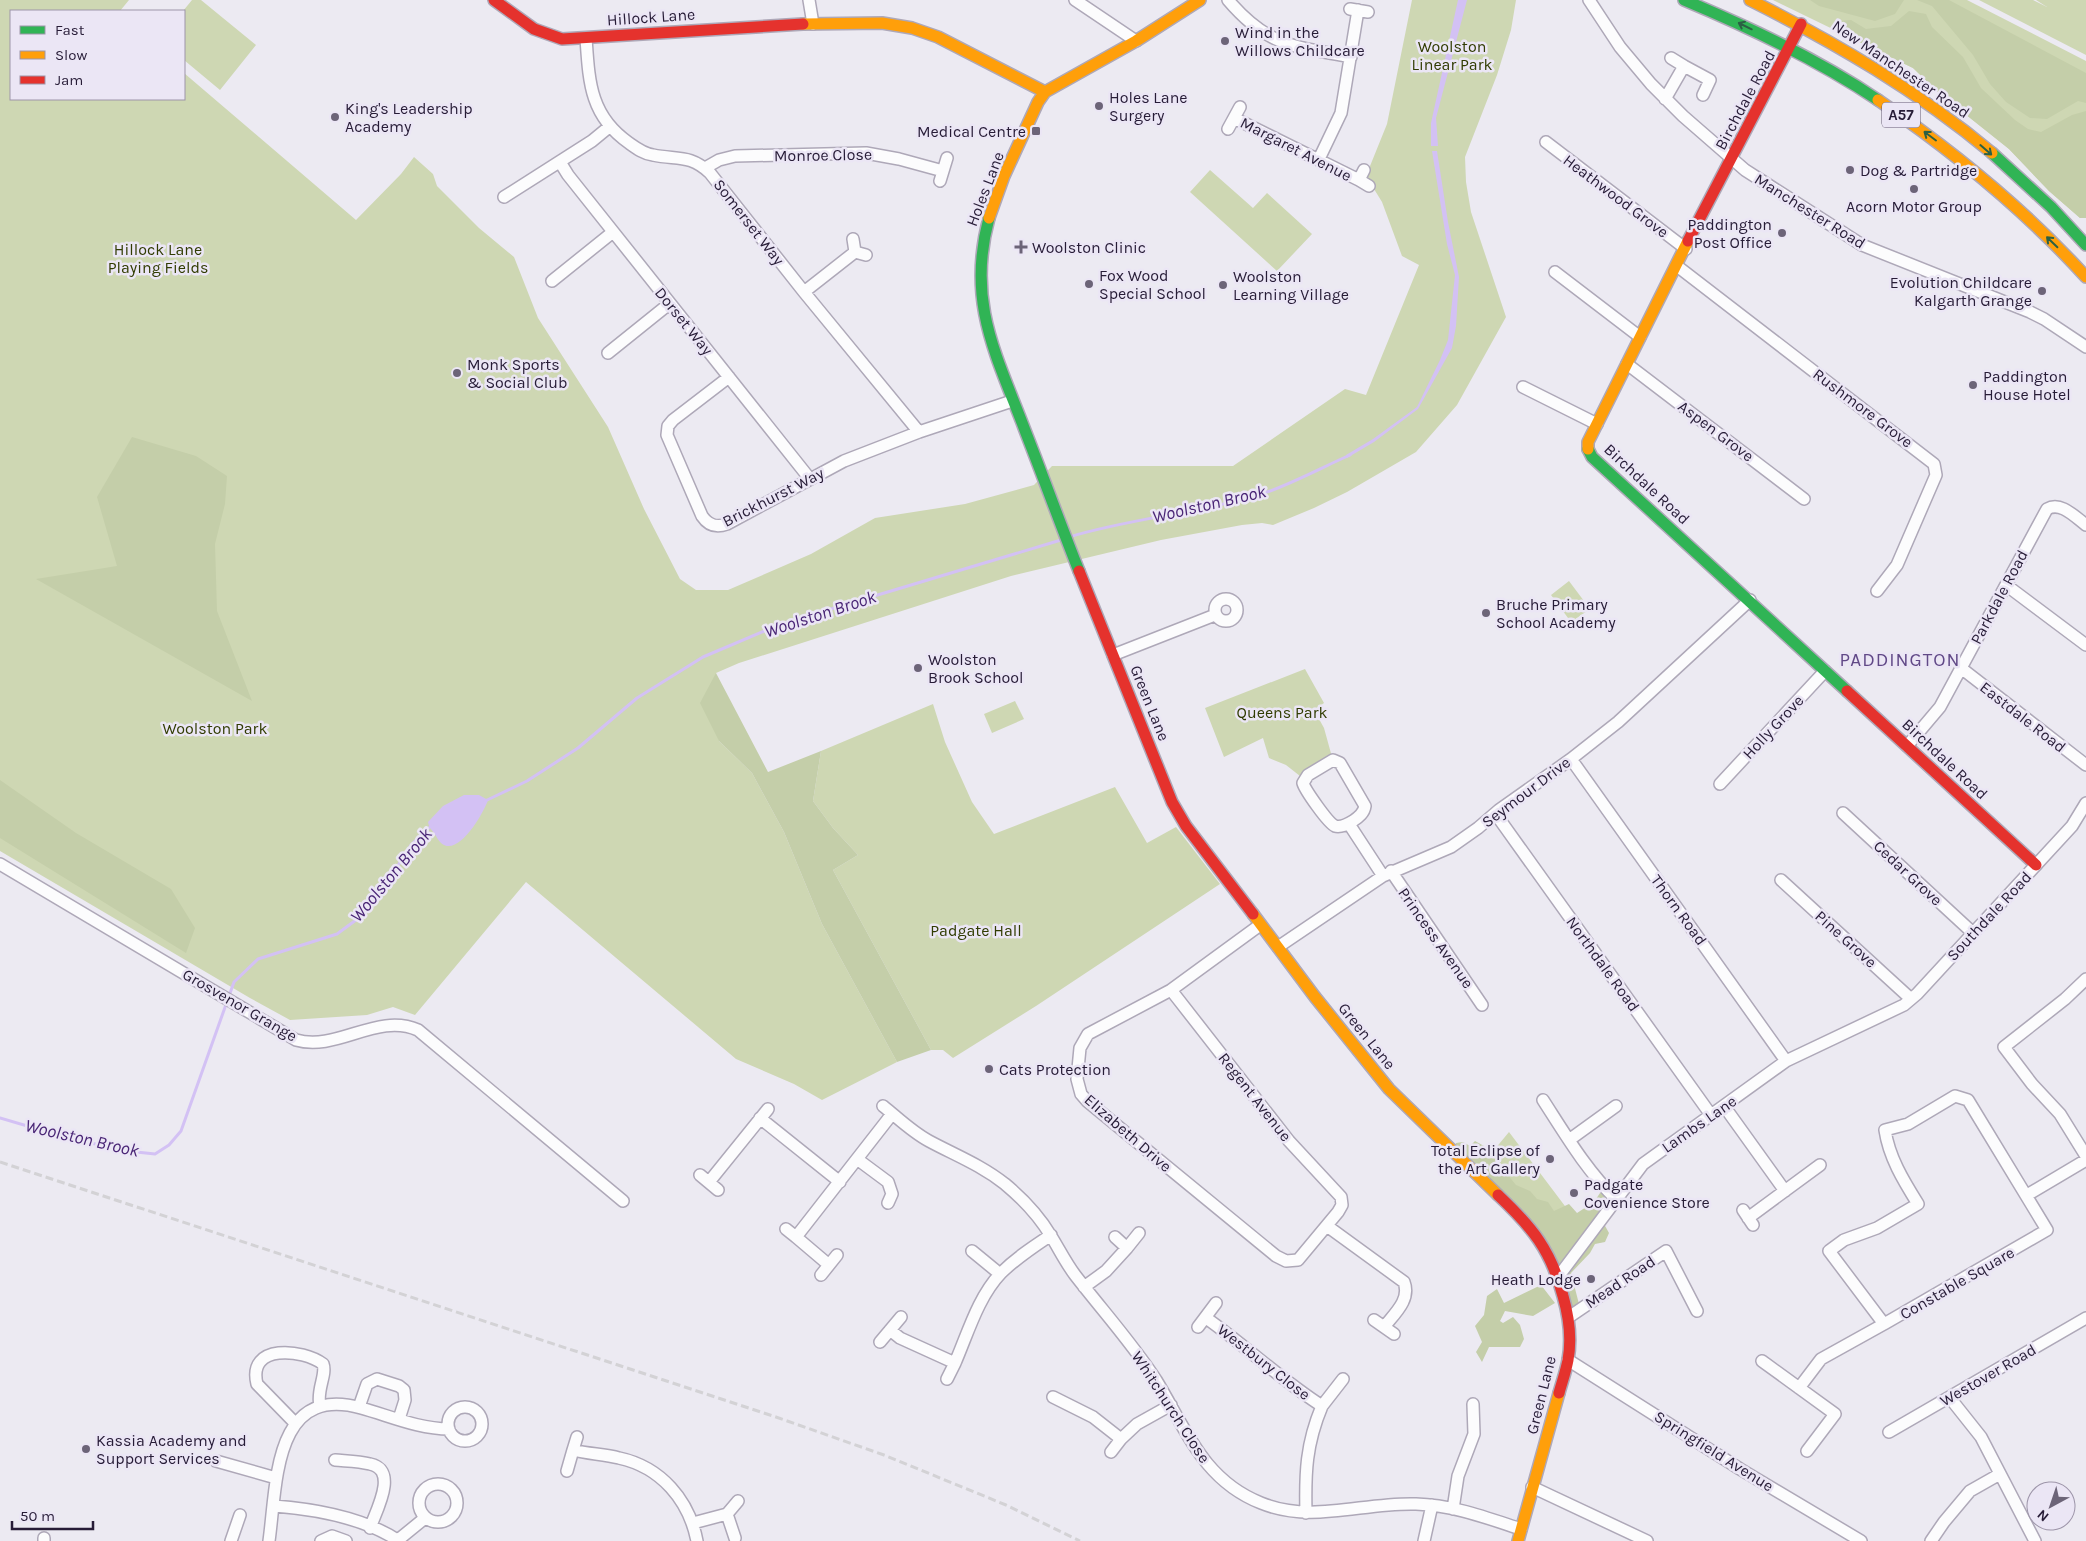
<svg xmlns="http://www.w3.org/2000/svg" width="2086" height="1541" viewBox="0 0 2086 1541" font-family="Karla,sans-serif">
<rect width="100%" height="100%" fill="#eceaf2"/>
<path fill="#ced7b3" d="M0 0H129L120 11H11V99H184V73L356 220 401 174 414 157 433 174 437 186 479 228 514 257 538 318 608 427 644 509 680 579 696 590H728L811 554 875 518 965 504 1034 485 1052 466H1233L1345 389 1366 395 1419 265 1402 256 1382 202 1366 176 1387 124 1412 0H1516L1511 30 1497 75 1465 157 1466 182 1471 212 1506 317 1457 405 1416 452 1347 492 1314 508 1273 525 1262 523 1242 525 1161 540 1011 576 739 663 716 673 719 741 752 773 784 832 822 924 897 1062 822 1100 794 1084 736 1059 526 882 415 1015 393 1007 367 1015 290 1020 250 998 0 851Z
M192 0H201L256 45 220 90 184 60 183 11Z
M1773 0H1967L2086 61V218H2080L2049 191 2009 149 1940 94 1913 68Z
M1979 0H2033L2047 7 2036 0H2086V55Z
M1210 170 1253 208 1267 193 1312 234 1277 271 1190 192Z
M1569 581 1590 609 1571 622 1551 595Z
M1305 669 1324 703 1314 710 1324 728 1332 757 1308 769 1300 776 1286 765 1269 758 1263 738 1224 757 1205 708Z
M1015 701 1024 719 992 733 984 714Z
M933 704 945 742 972 802 994 834 1115 787 1147 843 1176 827 1220 884 1036 1006 953 1058 943 1050H931L833 870 858 855 833 828 813 801 821 751Z
M1509 1132 1580 1226 1560 1254 1480 1167Z"/>
<path fill="#c4cea9" d="M1810 0H1904L1895 14 1875 21 1819 6Z
M1917 0H1949L2086 73V103L2078 101 2047 119 2030 118 2006 102 1990 84 1973 55 1932 6Z
M1909 11 1926 14 1932 27 1963 57 1981 88 2015 120 2028 129 2041 132 2072 115 2086 111V218H2080L2049 191 2009 149 1940 94 1913 68 1837 31 1832 26 1838 21 1851 20 1866 29 1891 26Z
M132 437 196 456 227 476 225 504 215 544 217 611 252 701 36 579 117 566 97 497Z
M716 673 768 772 821 751 813 801 833 828 858 855 833 870 931 1050 897 1062 822 924 784 832 752 773 719 741 700 703Z
M0 780 76 833 171 889 195 928 186 953 0 838Z
M1475 1141 1484 1146 1516 1185 1530 1191 1537 1199 1548 1202 1554 1211 1569 1204 1577 1213 1594 1202 1602 1190 1613 1199 1604 1224 1609 1233 1605 1242 1595 1244 1590 1253 1571 1273 1579 1304 1569 1309 1558 1263 1452 1154 1456 1143 1463 1142 1470 1146Z
M1541 1285 1555 1303 1533 1316 1505 1311 1500 1321 1503 1323 1513 1317 1520 1325 1524 1339 1520 1347H1489L1482 1362 1476 1352 1482 1342 1475 1326 1484 1315 1487 1296 1497 1289 1504 1303Z"/>
<path fill="#d3c1f4" d="M1458 0H1467L1436 118 1438 146H1431V123Z
M1432 151H1437L1448 222 1459 277 1456 326 1452 348 1418 409 1374 442 1347 458 1346 455 1373 439 1417 407 1440 360 1448 340 1455 275 1447 244Z
M464 795H479L488 800C483 815 452 868 436 836 433 831 429 828 428 822L443 806Z"/>
<g fill="none" stroke-linecap="round" stroke-linejoin="round">
<path stroke="#d3c1f4" stroke-width="3" d="M1069 537C1135 517 1205 513 1270 491 1297 481 1323 467 1350 455
M485 801 527 781 578 748 637 698 703 657 781 624 1061 540
M0 1118 68 1138 127 1151 155 1154 169 1145 181 1131 234 982 258 959 337 934 356 920 385 886 411 845 432 825"/>
<g stroke="#aea8b8" stroke-width="14">
<path id="street" d="M809 0 813 24
M1075 0 1136 41
M1228 0C1268 47 1294 46 1351 57
M1589 0 1620 47 1651 84 1683 116 1745 170 1862 245 2030 312 2044 319 2086 347
M1350 9 1368 12
M586 38C589 82 590 116 629 143 636 148 644 154 653 155 677 160 690 154 710 173L804 292 919 432
M1684 66 1710 80 1703 95
M1665 99 1684 66 1671 58
M1234 118 1359 180
M1228 129 1240 107
M1546 142 1686 249
M1319 159 1341 113 1358 10
M560 162 568 175 810 479
M705 168 719 160 735 156 866 153 899 159 943 171
M1364 170 1359 180 1369 186
M940 181 947 158
M504 197 592 141 609 127
M853 239 855 252 866 255
M1677 266 1934 464 1936 475 1897 565 1877 591
M1555 272 1640 337
M552 281 613 232
M804 292 855 252
M608 353 669 304
M1627 364 1804 499
M729 377 673 420 668 426 667 435 702 516C708 525 716 528 727 524L844 461 919 432 1012 401
M1523 387 1597 424
M2006 585 2086 645
M1215 610a11 11 0 1 1 22 0a11 11 0 1 1-22 0Z
M1113 655 1215 615
M1961 668 2086 765
M1907 746 1940 707 2047 509C2061 501 2075 517 2086 525
M1571 759 1786 1061
M1333 760 1340 763 1365 806C1364 813 1359 817 1353 821 1348 824 1341 828 1335 826 1328 823 1305 790 1303 783L1308 775Z
M1720 784 1825 671
M1843 813 1973 933
M1494 815 1500 820 1711 1115
M1349 824 1383 876
M0 864 296 1040C337 1052 377 1012 418 1030L623 1201
M1391 871 1482 1005
M1781 880 1911 999
M1278 947 1383 876 1451 847 1478 828 1499 810 1571 759 1618 722 1750 600
M2086 979 2065 999 2004 1047 2032 1084 2060 1114 2086 1156
M1171 990 1289 1141 1341 1197 1342 1205 1338 1212 1298 1260 1286 1261 1276 1256 1087 1101 1081 1094 1077 1079 1080 1048 1088 1034 1171 990 1260 925
M1955 1096 1968 1100 2047 1230 1884 1324 1829 1251 1844 1240 1877 1228 1918 1204C1903 1180 1889 1157 1885 1130L1908 1124Z
M1543 1100C1565 1134 1586 1170 1616 1199
M883 1106C898 1118 912 1132 929 1141 955 1155 981 1165 1005 1184 1023 1199 1039 1216 1051 1236 1059 1249 1066 1263 1075 1275 1102 1310 1132 1343 1156 1380 1186 1429 1203 1480 1261 1503 1312 1524 1363 1502 1416 1504 1453 1505 1487 1518 1521 1529
M1724 1106 1785 1191
M760 1118 840 1182
M1569 1140 1616 1106
M857 1159 888 1182 892 1194 888 1203
M700 1175 718 1190
M709 1182 768 1109
M2027 1195 2086 1160
M1743 1210 1753 1225
M1748 1218 1820 1165
M1327 1226 1404 1282C1411 1300 1394 1314 1384 1327
M786 1229 796 1237
M1115 1237 1127 1248 1139 1233
M972 1251 1000 1274
M829 1265 796 1237 892 1114
M821 1275 837 1255
M1558 1277 1643 1164 1786 1061 1904 1005 1917 994 2072 826 2086 803
M1084 1287 1106 1271 1127 1248
M1569 1317 1666 1251 1697 1311
M1206 1318C1246 1346 1281 1380 1322 1406 1306 1444 1305 1473 1306 1513
M1374 1320 1394 1334
M1198 1327 1216 1303
M890 1330 900 1338 955 1363C968 1333 978 1297 1001 1273 1016 1258 1033 1247 1051 1235
M880 1342 901 1317
M1568 1360 1740 1469 1861 1541
M1762 1361 1835 1414 1807 1451
M947 1379 955 1363
M1799 1388 1821 1359 1884 1324
M1053 1397 1093 1417 1121 1439 1137 1424 1171 1405
M1950 1398 1981 1437 2035 1541
M1322 1406 1343 1379
M359 1407 367 1384 377 1379 399 1386 404 1390 405 1400 399 1419
M448 1424a17 17 0 1 1 34 0a17 17 0 1 1-34 0Z
M295 1423 257 1384C247 1343 303 1349 323 1364 327 1375 316 1390 320 1406
M1889 1432 2086 1318
M573 1450 577 1437
M1111 1452 1121 1439
M335 1460C346 1461 359 1461 370 1464 399 1470 376 1511 370 1528
M216 1461 276 1478
M567 1471 573 1450C588 1454 604 1454 619 1458 661 1467 689 1500 697 1541
M419 1503a19 19 0 1 1 38 0a19 19 0 1 1-38 0Z
M1532 1487 1647 1541
M274 1506C314 1509 364 1518 399 1541
M1453 1509 1458 1476 1474 1434 1473 1404
M693 1523 727 1514
M735 1538 727 1514 738 1501
M398 1540 425 1518
M44 1541V1538
M231 1541 240 1515
M269 1541C277 1484 273 1384 361 1408 390 1416 419 1429 449 1429
M321 1541 332 1536 346 1541
M1424 1541 1432 1505
M1931 1541 1944 1522 1970 1491 2000 1474"/>
</g>
<g stroke="#aea8b8" stroke-width="14">
<path id="fast" d="M1684 0C1751 28 1817 59 1878 100
M1992 153 2051 207 2086 245
M989 218C966 303 997 356 1026 433 1044 479 1061 526 1079 571
M1588 449 1592 457 1847 691"/>
</g>
<g stroke="#aea8b8" stroke-width="14">
<path id="slow" d="M1750 0C1836 43 1918 91 1992 153
M803 24 882 23 912 28 938 37 1045 92
M1878 100C1953 151 2024 209 2086 277
M989 218 1004 176 1038 102 1045 92 1136 41 1200 0
M1588 449V442L1688 241
M1253 914 1315 997 1389 1089 1498 1195
M1518 1541 1559 1393"/>
</g>
<g stroke="#aea8b8" stroke-width="14">
<path id="jam" d="M494 0 534 29 562 39 803 24
M1688 241 1801 24
M1079 571 1172 802 1186 826 1253 914
M1847 691 2036 865
M1498 1195C1532 1227 1551 1250 1563 1296 1569 1317 1572 1338 1568 1360 1566 1371 1562 1382 1559 1393"/>
</g>
<use href="#street" stroke="#fcfcfd" stroke-width="11"/>
<use href="#fast" stroke="#30b455" stroke-width="11"/>
<use href="#slow" stroke="#ff9f0a" stroke-width="11"/>
<use href="#jam" stroke="#e5322d" stroke-width="11"/>
<path stroke="#d3d2d5" stroke-width="3" stroke-dasharray="8 4" stroke-linecap="butt" d="M0 1162 773 1416 884 1455 1006 1505 1080 1541"/>
</g>
<defs><path id="oneway-shaft" d="M-6 0H5M1.5-3L5.5 0L1.5 3" fill="none" stroke-width="1.6" stroke-linecap="round" stroke-linejoin="round" transform="scale(1.25)"/></defs>
<g stroke="#2b6044">
<use href="#oneway-shaft" transform="translate(1745 26) rotate(-154)"/>
<use href="#oneway-shaft" transform="translate(1930 136) rotate(-143)"/>
<use href="#oneway-shaft" transform="translate(1986 150) rotate(41)"/>
<use href="#oneway-shaft" transform="translate(2052 242) rotate(-136)"/>
</g>
<g fill="#6c6478" stroke="#ebe6f5" stroke-width="2">
<circle cx="1225" cy="41" r="5"/>
<circle cx="1099" cy="106" r="5"/>
<circle cx="335" cy="117" r="5"/>
<rect x="1031" y="126" width="10" height="10" rx="2.5"/>
<circle cx="1850" cy="170" r="5"/>
<circle cx="1914" cy="189" r="5"/>
<circle cx="1782" cy="233" r="5"/>
<path d="M1018.5 239.5h5v5h5v5h-5v5h-5v-5h-5v-5h5z"/>
<circle cx="1089" cy="284" r="5"/>
<circle cx="1223" cy="285" r="5"/>
<circle cx="2042" cy="291" r="5"/>
<circle cx="457" cy="373" r="5"/>
<circle cx="1973" cy="385" r="5"/>
<circle cx="1486" cy="613" r="5"/>
<circle cx="918" cy="668" r="5"/>
<circle cx="989" cy="1069" r="5"/>
<circle cx="1550" cy="1159" r="5"/>
<circle cx="1574" cy="1193" r="5"/>
<circle cx="1591" cy="1279" r="5"/>
<circle cx="86" cy="1449" r="5"/>
</g>
<g text-anchor="middle" dominant-baseline="central" stroke-width="5" stroke-linejoin="round" paint-order="stroke">
<rect fill="#ebe6f5" stroke="#625970" stroke-width="1" x="1882" y="102.5" width="38" height="25" rx="4"/>
<g font-size="15" font-weight="bold" fill="#271c37">
<text x="1901" y="115">A57</text>
</g>
<g font-size="16" fill="#271c37" stroke="#ebe6f5">
<text transform="translate(651 17) rotate(-4)">Hillock Lane</text>
<text transform="translate(1901 69) rotate(34)">New Manchester Road</text>
<text transform="translate(1745 100) rotate(-62)">Birchdale Road</text>
<text transform="translate(1296 149) rotate(27)">Margaret Avenue</text>
<text transform="translate(823 155) rotate(-1)">Monroe Close</text>
<text transform="translate(985 189) rotate(-69)">Holes Lane</text>
<text transform="translate(1616 196) rotate(37)">Heathwood Grove</text>
<text transform="translate(1810 211) rotate(32)">Manchester Road</text>
<text transform="translate(749 222) rotate(52)">Somerset Way</text>
<text transform="translate(684 321) rotate(51)">Dorset Way</text>
<text transform="translate(1863 408) rotate(37)">Rushmore Grove</text>
<text transform="translate(1716 431) rotate(37)">Aspen Grove</text>
<text transform="translate(1647 484) rotate(43)">Birchdale Road</text>
<text transform="translate(773 497) rotate(-27)">Brickhurst Way</text>
<text transform="translate(1999 597) rotate(-62)">Parkdale Road</text>
<text transform="translate(1150 703) rotate(68)">Green Lane</text>
<text transform="translate(2023 717) rotate(38)">Eastdale Road</text>
<text transform="translate(1773 727) rotate(-47)">Holly Grove</text>
<text transform="translate(1945 759) rotate(43)">Birchdale Road</text>
<text transform="translate(1526 792) rotate(-37)">Seymour Drive</text>
<text transform="translate(1908 873) rotate(43)">Cedar Grove</text>
<text transform="translate(1679 910) rotate(54)">Thorn Road</text>
<text transform="translate(1989 916) rotate(-47)">Southdale Road</text>
<text transform="translate(1436 938) rotate(55)">Princess Avenue</text>
<text transform="translate(1846 939) rotate(42)">Pine Grove</text>
<text transform="translate(1603 964) rotate(54)">Northdale Road</text>
<text transform="translate(240 1005) rotate(30)">Grosvenor Grange</text>
<text transform="translate(1367 1036) rotate(51)">Green Lane</text>
<text transform="translate(1255 1097) rotate(52)">Regent Avenue</text>
<text transform="translate(1699 1124) rotate(-35)">Lambs Lane</text>
<text transform="translate(1128 1133) rotate(41)">Elizabeth Drive</text>
<text transform="translate(1620 1282) rotate(-34)">Mead Road</text>
<text transform="translate(1957 1283) rotate(-30)">Constable Square</text>
<text transform="translate(1264 1362) rotate(38)">Westbury Close</text>
<text transform="translate(1988 1375) rotate(-30)">Westover Road</text>
<text transform="translate(1541 1395) rotate(-76)">Green Lane</text>
<text transform="translate(1171 1407) rotate(57)">Whitchurch Close</text>
<text transform="translate(1714 1451) rotate(32)">Springfield Avenue</text>
</g>
<g font-size="16" fill="#271c37" stroke="#ebe6f5" text-anchor="start">
<text x="1235" y="32">Wind in the<tspan x="1235" dy="18">Willows Childcare</tspan></text>
<text x="1109" y="97">Holes Lane<tspan x="1109" dy="18">Surgery</tspan></text>
<text x="345" y="108">King's Leadership<tspan x="345" dy="18">Academy</tspan></text>
<text x="1026" y="131" text-anchor="end">Medical Centre</text>
<text x="1860" y="170">Dog &amp; Partridge</text>
<text x="1914" y="206" text-anchor="middle">Acorn Motor Group</text>
<text x="1772" y="224" text-anchor="end">Paddington<tspan x="1772" dy="18">Post Office</tspan></text>
<text x="1032" y="247">Woolston Clinic</text>
<text x="1099" y="275">Fox Wood<tspan x="1099" dy="18">Special School</tspan></text>
<text x="1233" y="276">Woolston<tspan x="1233" dy="18">Learning Village</tspan></text>
<text x="2032" y="282" text-anchor="end">Evolution Childcare<tspan x="2032" dy="18">Kalgarth Grange</tspan></text>
<text x="467" y="364">Monk Sports<tspan x="467" dy="18">&amp; Social Club</tspan></text>
<text x="1983" y="376">Paddington<tspan x="1983" dy="18">House Hotel</tspan></text>
<text x="1496" y="604">Bruche Primary<tspan x="1496" dy="18">School Academy</tspan></text>
<text x="928" y="659">Woolston<tspan x="928" dy="18">Brook School</tspan></text>
<text x="999" y="1069">Cats Protection</text>
<text x="1540" y="1150" text-anchor="end">Total Eclipse of<tspan x="1540" dy="18">the Art Gallery</tspan></text>
<text x="1584" y="1184">Padgate<tspan x="1584" dy="18">Covenience Store</tspan></text>
<text x="1581" y="1279" text-anchor="end">Heath Lodge</text>
<text x="96" y="1440">Kassia Academy and<tspan x="96" dy="18">Support Services</tspan></text>
</g>
<g font-size="16" fill="#313c02" stroke="#ebe6f5">
<text x="1452" y="46">Woolston<tspan x="1452" dy="18">Linear Park</tspan></text>
<text x="158" y="249">Hillock Lane<tspan x="158" dy="18">Playing Fields</tspan></text>
<text x="1282" y="712">Queens Park</text>
<text x="215" y="728">Woolston Park</text>
<text x="976" y="930">Padgate Hall</text>
</g>
<g font-size="18" font-style="italic" fill="#4a2676" stroke="#ebe6f5">
<text transform="translate(1209 504) rotate(-13)">Woolston Brook</text>
<text transform="translate(820 614) rotate(-18)">Woolston Brook</text>
<text transform="translate(391 875) rotate(-50)">Woolston Brook</text>
<text transform="translate(82 1138) rotate(13)">Woolston Brook</text>
</g>
<g font-size="19" letter-spacing="1" fill="#614987" stroke="#ebe6f5">
<text x="1900" y="660">PADDINGTON</text>
</g>
</g>
<rect x="10" y="10" width="175" height="90" fill="#ebe6f5" stroke="#9d95a9"/>
<rect x="20" y="26" width="25" height="8" fill="#30b455" stroke="#9d95a9"/>
<text x="55" y="35" font-size="15" fill="#271c37">Fast</text>
<rect x="20" y="51" width="25" height="8" fill="#ff9f0a" stroke="#9d95a9"/>
<text x="55" y="60" font-size="15" fill="#271c37">Slow</text>
<rect x="20" y="76" width="25" height="8" fill="#e5322d" stroke="#9d95a9"/>
<text x="55" y="85" font-size="15" fill="#271c37">Jam</text>
<g transform="translate(2051 1506) rotate(220)"><circle r="24" fill="#ebe6f5" stroke="#9d95a9"/>
<path d="M0-4L9 19L0 12L-9 19Z" fill="#6c6478"/>
<text y="-8" font-size="14" font-weight="bold" text-anchor="middle" fill="#271c37">N</text>
</g>
<path d="M12 1521v8h81v-8" fill="none" stroke="#271c37" stroke-width="2.5"/>
<text x="20" y="1521" font-size="15" fill="#271c37" stroke="#ebe6f5" stroke-width="4" paint-order="stroke">50 m</text>
</svg>
